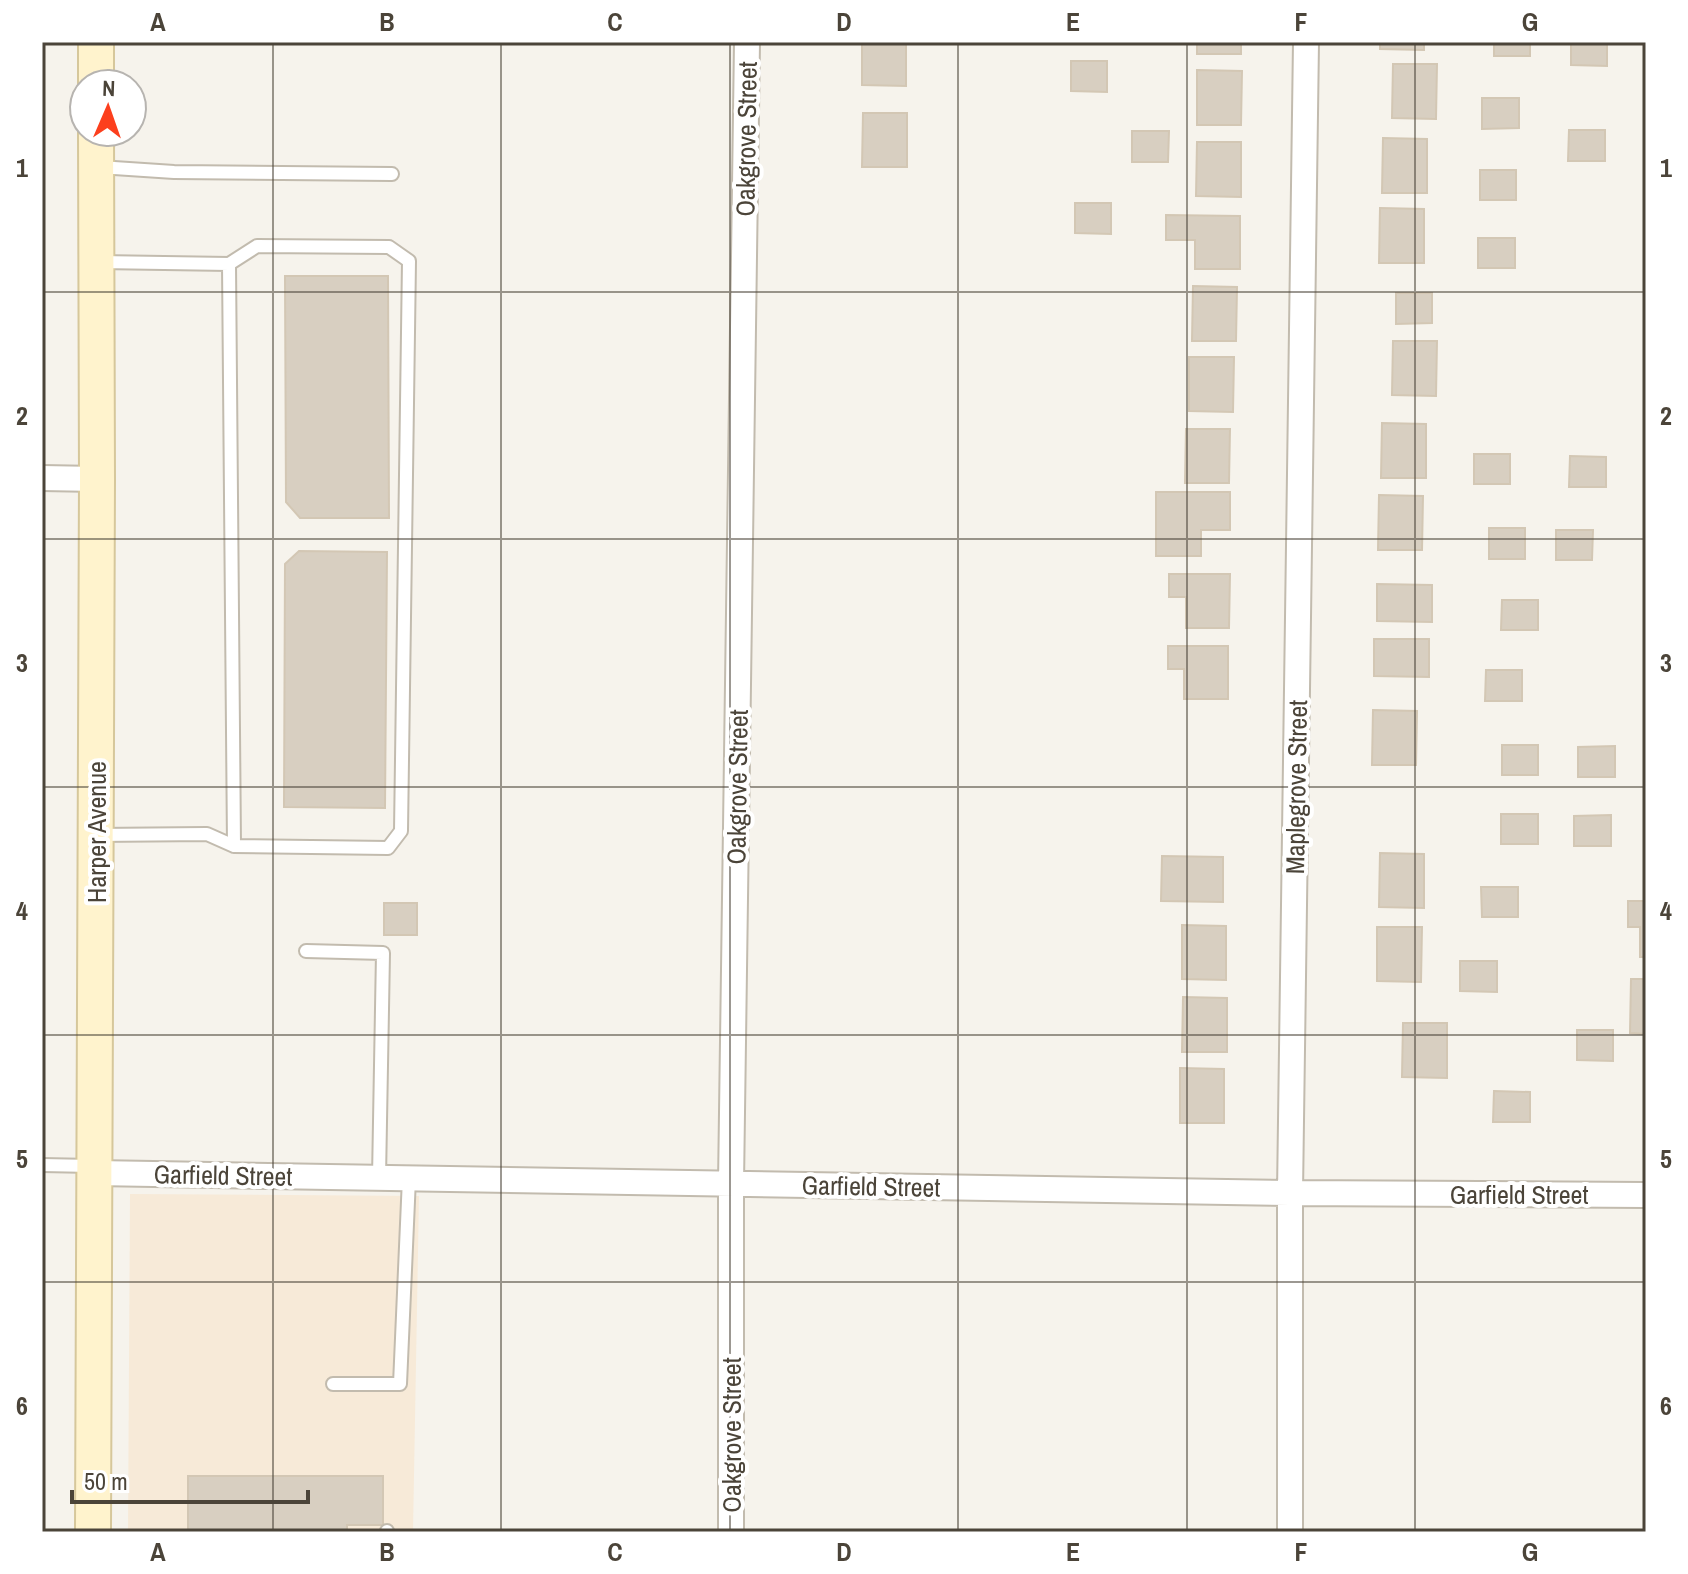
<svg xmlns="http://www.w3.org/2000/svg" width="1688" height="1574" viewBox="0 0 1688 1574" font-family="'Archivo Narrow',sans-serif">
<rect width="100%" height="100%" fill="#f6f3ec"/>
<path fill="#f7ead8" d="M130 1194 419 1196 413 1532H128Z"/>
<path fill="#d8cfc1" stroke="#d3c7b4" stroke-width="2" d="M862 42H906V86L862 85Z
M1197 42H1241V54H1197Z
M1380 42H1424V50L1380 49Z
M1494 42H1530V56H1494Z
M1571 42H1607V66L1571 65Z
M1071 61H1107V92L1071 91Z
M1393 64H1437L1436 119 1392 118Z
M1197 70 1242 71 1241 125H1197Z
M1482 98H1519V128L1482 129Z
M863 113H907V167H862Z
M1569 130H1605V161H1568Z
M1132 131H1169L1168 162H1132Z
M1383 138 1427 139V193H1382Z
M1197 142H1241V197L1196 196Z
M1480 170H1516V200H1480Z
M1075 203H1111V234L1075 233Z
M1380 208 1424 209V263H1379Z
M1166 215 1240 216V269H1195V240H1166Z
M1478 238H1515V268H1478Z
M285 276H388L389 518H300L286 502Z
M1193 286 1237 287 1236 341H1192Z
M1396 293H1432V323L1396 324Z
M1393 341H1437L1436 396 1392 395Z
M1189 357H1234L1233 412 1189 411Z
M1382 423 1426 424V478H1381Z
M1186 429H1230L1229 483H1185Z
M1474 454H1510V484H1474Z
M1570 456 1606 457V487H1569Z
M1156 492H1230V530H1201V556H1156Z
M1379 495 1423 496 1422 550H1378Z
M1489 528H1525V559H1489Z
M1556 530H1593L1592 560H1556Z
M299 551 387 552 385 808 284 807 285 564Z
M1169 574H1230L1229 628H1186V597H1169Z
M1377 584 1432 585V622L1377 621Z
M1502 600H1538V630H1501Z
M1374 639H1429V677L1374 676Z
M1168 646H1228V699H1184V669H1168Z
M1486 670H1522V701H1485Z
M1373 710 1417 711 1416 765H1372Z
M1502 745H1538V775H1502Z
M1615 746V777H1578V747Z
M1501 814H1538V844H1501Z
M1611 815V846H1574V816Z
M1380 853 1424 854V908L1379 907Z
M1162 856 1223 857V902L1161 901Z
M1481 887H1518V917H1482Z
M1628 901H1646V957H1640V927H1628Z
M384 903H417V935H384Z
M1182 925 1226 926V980L1182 979Z
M1377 927H1422L1421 982 1377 981Z
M1460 961H1497V992L1460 991Z
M1631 979H1646V1034L1630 1033Z
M1183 997 1227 998V1052H1182Z
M1403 1023H1447V1078L1402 1077Z
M1577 1030H1613V1061L1577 1060Z
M1180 1068 1224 1069V1123H1180Z
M1494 1091 1530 1092V1122H1493Z
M188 1476H383V1525H347V1532H188Z"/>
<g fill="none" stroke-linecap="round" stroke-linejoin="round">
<g stroke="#c2bbae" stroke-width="16">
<path id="lane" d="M99 167 174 172 392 174
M229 264 234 846
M96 835 207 834 234 846 388 848 401 831 409 261 389 247 257 246 229 264 99 262
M306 951 383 953 379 1178
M42 1165 92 1166
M333 1384H400L409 1178
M387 1532V1531"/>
</g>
<g stroke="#c2bbae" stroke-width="28">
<path id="street" d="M42 478 97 479
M95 1173 1290 1193 1646 1195
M731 1532V1184L747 42
M1290 1532V1193L1306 42"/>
</g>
<g stroke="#d6c79b" stroke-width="38">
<path id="secondary" d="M96 84V42
M93 1532 97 479 96 132"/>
</g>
<use href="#lane" stroke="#fff" stroke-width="12"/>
<use href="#street" stroke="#fff" stroke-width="24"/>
<use href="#secondary" stroke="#fff3cd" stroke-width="34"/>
</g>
<path fill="none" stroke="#4b4439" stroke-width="2" stroke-opacity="0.55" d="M273 42V1532M501 42V1532M730 42V1532M958 42V1532M1187 42V1532M1415 42V1532M42 292H1646M42 539H1646M42 787H1646M42 1035H1646M42 1282H1646"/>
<g text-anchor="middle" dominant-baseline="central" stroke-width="8" stroke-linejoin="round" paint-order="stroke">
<g font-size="26" fill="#4b4439" stroke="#fff">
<text transform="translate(746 139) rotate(-89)">Oakgrove Street</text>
<text transform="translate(737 787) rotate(-89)">Oakgrove Street</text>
<text transform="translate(1296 787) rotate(-89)">Maplegrove Street</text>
<text transform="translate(96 832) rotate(-90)">Harper Avenue</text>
<text transform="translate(223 1175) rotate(1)">Garfield Street</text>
<text transform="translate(871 1186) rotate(1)">Garfield Street</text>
<text x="1519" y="1194">Garfield Street</text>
<text transform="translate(731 1435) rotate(-90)">Oakgrove Street</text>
</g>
</g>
<rect width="1688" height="1574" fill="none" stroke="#ffffff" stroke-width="88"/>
<g transform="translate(108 108) rotate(2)"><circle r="38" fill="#ffffff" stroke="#b7b4b0" stroke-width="2"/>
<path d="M0-6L14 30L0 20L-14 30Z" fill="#fc3f1d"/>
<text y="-12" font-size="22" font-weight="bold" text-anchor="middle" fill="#4b4439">N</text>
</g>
<path d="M72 1490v12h236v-12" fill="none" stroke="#4b4439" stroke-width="4"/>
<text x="84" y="1490" font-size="24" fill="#4b4439" stroke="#ffffff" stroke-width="6" paint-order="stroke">50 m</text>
<rect x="44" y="44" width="1600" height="1486" fill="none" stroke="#4b4439" stroke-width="3"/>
<g font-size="26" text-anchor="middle" font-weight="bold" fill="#4b4439">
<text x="158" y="31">A</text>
<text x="387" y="31">B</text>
<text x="615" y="31">C</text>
<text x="844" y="31">D</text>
<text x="1073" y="31">E</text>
<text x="1301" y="31">F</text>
<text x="1530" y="31">G</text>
<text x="22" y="177">1</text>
<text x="1666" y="177">1</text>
<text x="22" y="425">2</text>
<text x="1666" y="425">2</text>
<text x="22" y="672">3</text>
<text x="1666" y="672">3</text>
<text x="22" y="920">4</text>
<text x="1666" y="920">4</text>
<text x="22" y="1168">5</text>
<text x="1666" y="1168">5</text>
<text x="22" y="1415">6</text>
<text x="1666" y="1415">6</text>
<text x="158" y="1561">A</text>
<text x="387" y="1561">B</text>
<text x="615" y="1561">C</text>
<text x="844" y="1561">D</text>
<text x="1073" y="1561">E</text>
<text x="1301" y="1561">F</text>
<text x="1530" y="1561">G</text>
</g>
</svg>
